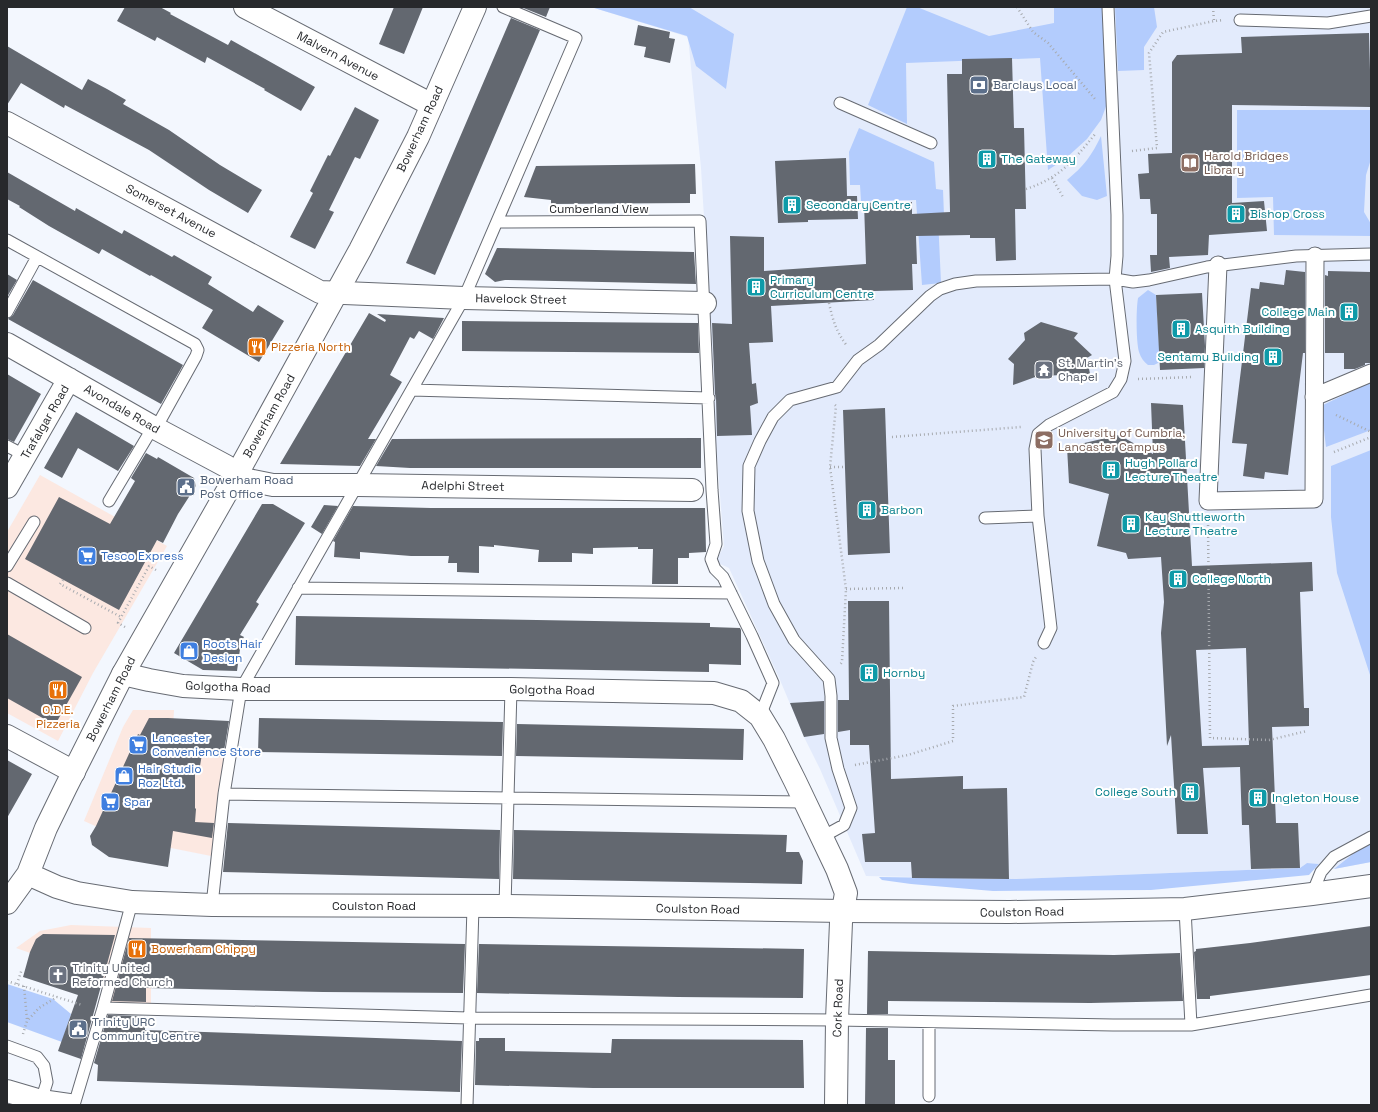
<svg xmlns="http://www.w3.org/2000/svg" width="1378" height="1112" viewBox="0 0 1378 1112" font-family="'Space Grotesk',sans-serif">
<rect width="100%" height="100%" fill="#f3f7fe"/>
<path fill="#fce8e1" d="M40 475 167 546 93 673 58 741 7 713V532Z
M133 710H174L172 748 224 757 211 856 171 848 131 842 84 821 123 727Z
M71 925 151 928V1005L100 1004 107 980 16 948 40 931Z"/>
<path fill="#e3ebfc" d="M591 7H1371V862L1334 869 1319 864 1307 863 1300 868 1015 879 866 876 820 769 804 737 780 680 729 568 718 563 717 559 724 546 716 444 712 349 701 168 688 37Z"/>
<path fill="#b3ccfd" d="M591 7H689L734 34 726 89 696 66 687 36Z
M907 7H917L989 36 1054 23V7H1103L1108 101 1101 120 1087 139 1065 159 1048 170 1040 58 906 63 907 124 868 105Z
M1115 7H1154L1157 27 1144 47V70L1118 71Z
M1237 110H1371V159L1366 175 1364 212 1371 224V236L1274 235 1273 197 1237 198Z
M859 128 934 162 936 189 943 190 944 216 938 217 941 283 922 285 916 200 861 201 860 185H850L849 152Z
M1101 136 1107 196 1097 200 1082 196 1067 180C1084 166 1092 155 1101 136Z
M1148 290 1156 295 1160 362 1154 365H1148C1144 362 1141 358 1139 352 1136 341 1136 310 1138 298Z
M1371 382V430L1326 447 1321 406Z
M1371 450V678L1337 573 1331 517V466Z
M1371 844V862L1334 869 1358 850Z
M1307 863 1319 864 1309 875 1151 890 993 891 911 884 882 880 879 877 1015 879 1300 868Z
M7 984 53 999 71 1014 62 1042 7 1022Z"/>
<path fill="#636870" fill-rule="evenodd" d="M125 7H160L171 13 170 14 228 45 231 40 315 87 301 111 264 90 265 89 207 57 205 63 157 37 155 41 117 21Z
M394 7H423L404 54 379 44Z
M521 7H550L546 17Z
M511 18 540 30 435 275 406 263Z
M638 25 670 32 669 38 675 39 670 63 644 57 646 47 634 45Z
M1369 33 1371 107 1232 105V203L1264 201 1267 231 1209 235 1208 255 1169 257 1170 268 1151 272 1150 255H1157V214H1151L1150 199H1140L1138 174 1149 173 1148 154 1172 153V62L1177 55 1242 53 1241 37Z
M7 46 82 90 88 79 107 89 126 100 123 104 169 130 220 165 262 190 248 213 209 190 149 150 65 105 64 108 21 83 7 105Z
M1012 58 1014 128H1024L1026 209H1015L1016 260 996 261 995 238H970V235L916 236 917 264H912L913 290 874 291V300L771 306 773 342 749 343 752 384 756 383 758 403 750 406 752 435 717 436 716 398 715 394 712 323 732 324 730 236 764 237V271L866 264 864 203 912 202V214L950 212 947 74H962V59Z
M355 107 379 120 360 159 355 157 329 210 334 212 315 249 290 237 313 193 310 191 328 155 330 156Z
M846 158 847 196H857L858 219 808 220V222L778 223 775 161Z
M695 164 696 194H690V203L551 204V200L524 197 536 166Z
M7 172 75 211 76 208 122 234 124 230 172 257 174 255 212 277 208 284 253 312 258 305 284 321 259 362 202 328 213 310 151 275 150 276 102 249 99 254 49 226 19 207 20 206 7 199Z
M497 248 694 252 696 284 505 280 495 282 485 274Z
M1286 270 1305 272V353H1303L1288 475 1265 472 1264 479 1243 476 1247 444 1232 443 1251 288 1259 289 1260 282 1284 285Z
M1328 271 1371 272V363H1365V365L1355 369H1344V353H1325V275L1328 276Z
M7 274 17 280 7 297Z
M33 280 183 365 161 404 8 319 13 315Z
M1202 293 1205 346 1204 368 1160 370 1156 295Z
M369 313 385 322 386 320 377 314 444 318 433 339 419 331 414 339 410 337 390 375 402 382 368 439H376L360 466 280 464Z
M462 321 698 323 699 353 462 351Z
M1041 322 1078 333 1074 338 1092 355 1087 358 1090 374 1038 376 1013 385 1014 364 1008 359 1025 340 1024 333Z
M7 374 41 394 14 442 7 439Z
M1151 403 1183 405 1192 566 1312 562 1313 591 1300 592 1304 708H1309V726L1272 727 1276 823H1298L1300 868 1251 869 1249 825H1242L1240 767 1203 768 1208 834H1177L1171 735 1167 746 1161 633 1164 602 1161 557 1128 559 1126 553 1097 546 1109 494 1069 483 1067 447 1119 435 1153 454ZM1246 648 1249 745 1202 746 1196 650Z
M885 408 890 553 848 555 843 410Z
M76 412 134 446 118 471 78 448 62 478 44 468Z
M701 438V468H410L376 466 392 439Z
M146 453 157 459 158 457 194 478 196 486 178 514 163 543 157 540 119 610 25 559 59 497 110 524 135 481 131 478Z
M262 504H273L305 523 256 602 259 604 240 635 244 637 241 642 237 671 203 670 174 653Z
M324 505 338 506 322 534 311 527Z
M353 506 431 508H705L706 551V552L689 553V558H678V584H652L653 549H638V547L593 548V554L572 553V562H538L539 550 494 545V547L479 546V573L457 572V563H448L449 556H411L360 552V559L334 557 335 542 333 541Z
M848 601H889L891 779 963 776V789L1007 788 1009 879 912 878 911 862H865L862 834 875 833 869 745H850V730L838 732V700H849Z
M296 616 710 623V627L740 628 741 630V665L709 664V672L295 665Z
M7 634 82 677 55 725 7 698Z
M824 701V734L804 737 790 703Z
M149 718H168L229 721 223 757 202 754 200 766 195 765V808L196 809 195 822 214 823 212 838 173 831 168 867 109 857 92 845 90 836 96 826 138 734 140 735Z
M259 718 503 722 502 756 258 752Z
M517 724 744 729 743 760 516 756Z
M7 760 32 774 7 818Z
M228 823 500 830 499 879 223 872Z
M514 830 787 835 786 852H799L803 861 802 884 513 879Z
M1371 926V975L1210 996V999H1197L1194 952 1196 951V949L1250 943Z
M43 934 115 935 81 1059 58 1051 78 995 23 977 30 952 36 939Z
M129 938 465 944 463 993 323 992 146 988V1002L112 1001Z
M479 944 804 949 803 998 678 997 477 993Z
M868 951 1114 955 1180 953 1183 1001 1090 1003 888 1001V1014H867Z
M108 1015 145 1016V1030L462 1041 460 1092 97 1081 98 1065 94 1063Z
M866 1028H888V1060H895V1105H865Z
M479 1038H505V1051L611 1053 612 1039 803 1040 804 1088H593L475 1085 476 1041H479Z"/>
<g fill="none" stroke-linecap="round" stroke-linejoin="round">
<g stroke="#676b73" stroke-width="13">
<path id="service" d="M1240 20 1328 23 1371 16
M840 103 931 143
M497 222 700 221 712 490 716 544 711 559 715 569 723 577 752 636 773 683 760 716
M7 240 195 344 198 350 196 356 156 428
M7 312 37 257
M412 390 709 398
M7 446 26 456
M109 501 153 427
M985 518 1038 516
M7 566 34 522
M7 583 85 628
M298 588 731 593
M1044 643 1051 628 1038 516 1035 449 1038 434 1049 425 1113 392 1121 379 1125 361 1115 279 1133 282 1149 280 1207 267 1296 256 1371 254
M224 794 804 802
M822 837 844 825 851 808 838 769 831 738V696L829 679 794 640 774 604 758 561 748 511 749 466 760 441 773 417 790 400 837 387 858 360 879 345 930 296 940 289 955 284 976 281 1115 279 1117 256V215L1108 7
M1312 894 1321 872 1334 857 1371 837
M212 905 224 794 241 689 464 298 576 38 503 7
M505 906 511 689
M1185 909 1191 1025
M103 1008 469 1018 837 1020 1113 1025H1191L1371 995
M929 1022V1096
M7 1046 37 1057 44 1066 47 1082 41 1101
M74 1105 103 1008 132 902
M467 1105 473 907"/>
</g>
<g stroke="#676b73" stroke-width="19">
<path id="pedestrian" d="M1218 265 1208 501 1314 499 1315 256
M1314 397 1371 373"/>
</g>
<g stroke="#676b73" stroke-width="24">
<path id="minor" d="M245 7 432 105
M7 123 320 292 464 298 705 303
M7 344 153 427 226 466 248 480 273 485H358L692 490
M7 487 69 379
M123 674 149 680 183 686 241 689H511L714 693 741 701 760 716 774 739 795 781 837 869 846 893 841 922 837 1020 836 1105
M7 736 74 772
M7 1091 41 1101 69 1105"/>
</g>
<g stroke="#676b73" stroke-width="24">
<path id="tertiary" d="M28 874 57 887 77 893 132 902 212 905 505 906 844 911 1010 912 1185 909 1312 894 1371 886
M7 903 28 874 46 828 66 787 123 674 237 474 360 250 418 137 475 7"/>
</g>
<path stroke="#a7aaaf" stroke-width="2.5" stroke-dasharray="1 3" stroke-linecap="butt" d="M1017 7 1033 32 1048 43 1095 99
M1213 7 1214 21
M1132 151 1157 148 1149 53 1163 32 1214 21 1224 20
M1052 178 1063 197
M1026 189C1060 178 1074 160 1096 133
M829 303C833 321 836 331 847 346
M1138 379 1193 377
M835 405 836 406 830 467 846 589 842 662 840 665
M1336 415 1371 432
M892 437 1021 427
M1334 452 1371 437
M830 467H845
M1208 521 1210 738 1269 740 1307 731
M63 580 60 584 121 617
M846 589 903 588
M125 627 118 623 149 566 156 570
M855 765 908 755 953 741V706L1024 697 1033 662 1036 657
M7 981 82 1005
M17 984 22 969
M24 986 27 1020
M23 1034 27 1021 39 1008 57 997"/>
<use href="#service" stroke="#fff" stroke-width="11"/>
<use href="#pedestrian" stroke="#fff" stroke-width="17"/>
<use href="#minor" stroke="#fff" stroke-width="22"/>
<use href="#tertiary" stroke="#fff" stroke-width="22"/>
</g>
<defs>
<g id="bank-square" transform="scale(1)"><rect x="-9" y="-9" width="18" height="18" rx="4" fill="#5c6f8a" stroke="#fff"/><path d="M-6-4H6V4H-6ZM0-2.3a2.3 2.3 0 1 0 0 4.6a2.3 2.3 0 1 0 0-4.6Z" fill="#fff"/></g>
<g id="building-square" transform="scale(1)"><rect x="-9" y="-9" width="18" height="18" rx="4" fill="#0f9aa8" stroke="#fff"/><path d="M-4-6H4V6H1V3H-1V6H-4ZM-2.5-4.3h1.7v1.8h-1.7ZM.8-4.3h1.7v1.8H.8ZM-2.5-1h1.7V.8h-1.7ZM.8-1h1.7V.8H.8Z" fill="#fff"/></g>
<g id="library-square" transform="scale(1)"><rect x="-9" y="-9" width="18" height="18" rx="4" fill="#8d6e63" stroke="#fff"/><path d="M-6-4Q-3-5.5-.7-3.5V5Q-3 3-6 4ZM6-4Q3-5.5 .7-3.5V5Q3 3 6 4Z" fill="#fff"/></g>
<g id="restaurant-square" transform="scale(1)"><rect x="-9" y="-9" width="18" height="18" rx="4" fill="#e8710a" stroke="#fff"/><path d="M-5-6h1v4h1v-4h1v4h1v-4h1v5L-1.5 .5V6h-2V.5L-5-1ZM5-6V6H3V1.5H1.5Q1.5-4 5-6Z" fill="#fff"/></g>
<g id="temple-square" transform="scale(1)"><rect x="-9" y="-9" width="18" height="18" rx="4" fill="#6b7280" stroke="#fff"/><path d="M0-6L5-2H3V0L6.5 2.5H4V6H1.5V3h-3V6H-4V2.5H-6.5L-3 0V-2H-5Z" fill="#fff"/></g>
<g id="university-square" transform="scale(1)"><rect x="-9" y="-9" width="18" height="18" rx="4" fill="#8d6e63" stroke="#fff"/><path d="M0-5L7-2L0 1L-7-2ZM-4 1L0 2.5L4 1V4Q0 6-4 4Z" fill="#fff"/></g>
<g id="civic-square" transform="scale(1)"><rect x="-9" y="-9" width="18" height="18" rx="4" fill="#5c6f8a" stroke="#fff"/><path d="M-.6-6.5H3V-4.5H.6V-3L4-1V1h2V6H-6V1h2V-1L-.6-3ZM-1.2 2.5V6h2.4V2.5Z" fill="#fff"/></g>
<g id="supermarket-square" transform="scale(1)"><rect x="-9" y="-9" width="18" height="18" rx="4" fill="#3f7fe0" stroke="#fff"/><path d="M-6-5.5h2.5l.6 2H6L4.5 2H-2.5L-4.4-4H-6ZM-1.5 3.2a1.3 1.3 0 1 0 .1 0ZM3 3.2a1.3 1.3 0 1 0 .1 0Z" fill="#fff"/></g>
<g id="shop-square" transform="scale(1)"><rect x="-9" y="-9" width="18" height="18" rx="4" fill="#3f7fe0" stroke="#fff"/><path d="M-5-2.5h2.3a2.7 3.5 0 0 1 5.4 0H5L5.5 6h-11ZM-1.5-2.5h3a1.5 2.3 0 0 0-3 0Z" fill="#fff"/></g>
<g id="church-square" transform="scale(1)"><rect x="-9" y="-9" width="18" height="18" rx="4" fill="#6b7280" stroke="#fff"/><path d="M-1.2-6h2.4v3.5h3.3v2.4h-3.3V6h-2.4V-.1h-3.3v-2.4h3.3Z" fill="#fff"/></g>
</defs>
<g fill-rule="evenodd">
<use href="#bank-square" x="979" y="85"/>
<use href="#building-square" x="987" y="159"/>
<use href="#library-square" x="1190" y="163"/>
<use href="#building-square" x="792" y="205"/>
<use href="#building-square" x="1236" y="214"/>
<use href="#building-square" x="756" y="287"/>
<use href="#building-square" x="1349" y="312"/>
<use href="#building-square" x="1181" y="329"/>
<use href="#restaurant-square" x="257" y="347"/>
<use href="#building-square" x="1273" y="357"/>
<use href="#temple-square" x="1044" y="370"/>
<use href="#university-square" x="1044" y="440"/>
<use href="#building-square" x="1111" y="470"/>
<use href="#civic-square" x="186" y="487"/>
<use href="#building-square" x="867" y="510"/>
<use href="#building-square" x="1131" y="524"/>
<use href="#supermarket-square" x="87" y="556"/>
<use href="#building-square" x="1178" y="579"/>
<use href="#shop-square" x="189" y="651"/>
<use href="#building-square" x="869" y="673"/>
<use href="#restaurant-square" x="58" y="690"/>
<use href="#supermarket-square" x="138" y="745"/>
<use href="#shop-square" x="124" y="776"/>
<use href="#building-square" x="1190" y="792"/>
<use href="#building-square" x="1258" y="798"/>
<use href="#supermarket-square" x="110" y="802"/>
<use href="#restaurant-square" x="137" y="949"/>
<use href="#church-square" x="58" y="975"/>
<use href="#civic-square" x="78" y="1029"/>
</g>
<g text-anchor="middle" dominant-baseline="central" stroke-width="4" stroke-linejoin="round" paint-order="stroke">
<g font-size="12" fill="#27292c" stroke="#fff">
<text transform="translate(338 56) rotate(28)">Malvern Avenue</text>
<text transform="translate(420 129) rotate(-65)">Bowerham Road</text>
<text x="599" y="209">Cumberland View</text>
<text transform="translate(171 211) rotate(28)">Somerset Avenue</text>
<text transform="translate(521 299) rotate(1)">Havelock Street</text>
<text transform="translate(122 409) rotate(30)">Avondale Road</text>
<text transform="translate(269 416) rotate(-61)">Bowerham Road</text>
<text transform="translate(45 422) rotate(-60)">Trafalgar Road</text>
<text transform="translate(463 486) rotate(1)">Adelphi Street</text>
<text transform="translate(228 687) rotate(2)">Golgotha Road</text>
<text transform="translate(552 690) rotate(1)">Golgotha Road</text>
<text transform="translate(111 699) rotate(-63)">Bowerham Road</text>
<text x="374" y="906">Coulston Road</text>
<text transform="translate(698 909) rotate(1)">Coulston Road</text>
<text transform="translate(1022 912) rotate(-1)">Coulston Road</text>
<text transform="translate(838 1008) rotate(-88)">Cork Road</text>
</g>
<g font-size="12" fill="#4e5e75" stroke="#fff" text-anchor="start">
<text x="993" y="85">Barclays Local</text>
<text x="200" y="480">Bowerham Road<tspan x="200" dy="14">Post Office</tspan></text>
<text x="92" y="1022">Trinity URC<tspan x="92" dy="14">Community Centre</tspan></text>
</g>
<g font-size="12" fill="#785e54" stroke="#fff" text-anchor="start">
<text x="1204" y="156">Harold Bridges<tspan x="1204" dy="14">Library</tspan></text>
<text x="1058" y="433">University of Cumbria,<tspan x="1058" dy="14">Lancaster Campus</tspan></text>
</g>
<g font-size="12" fill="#0d838f" stroke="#fff" text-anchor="start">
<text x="1001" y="159">The Gateway</text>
<text x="806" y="205">Secondary Centre</text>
<text x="1250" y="214">Bishop Cross</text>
<text x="770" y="280">Primary<tspan x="770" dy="14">Curriculum Centre</tspan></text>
<text x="1335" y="312" text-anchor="end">College Main</text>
<text x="1195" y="329">Asquith Building</text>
<text x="1259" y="357" text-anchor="end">Sentamu Building</text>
<text x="1125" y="463">Hugh Pollard<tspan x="1125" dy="14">Lecture Theatre</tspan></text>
<text x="881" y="510">Barbon</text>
<text x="1145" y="517">Kay Shuttleworth<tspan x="1145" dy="14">Lecture Theatre</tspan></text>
<text x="1192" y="579">College North</text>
<text x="883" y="673">Hornby</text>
<text x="1176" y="792" text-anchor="end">College South</text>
<text x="1272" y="798">Ingleton House</text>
</g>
<g font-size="12" fill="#c56008" stroke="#fff" text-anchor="start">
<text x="271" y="347">Pizzeria North</text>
<text x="58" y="710" text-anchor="middle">O.D.E.<tspan x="58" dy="14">Pizzeria</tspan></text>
<text x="151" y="949">Bowerham Chippy</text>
</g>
<g font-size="12" fill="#5b616d" stroke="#fff" text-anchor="start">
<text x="1058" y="363">St. Martin's<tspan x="1058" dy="14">Chapel</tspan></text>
<text x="72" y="968">Trinity United<tspan x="72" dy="14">Reformed Church</tspan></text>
</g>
<g font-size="12" fill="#366cbe" stroke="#fff" text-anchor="start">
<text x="101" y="556">Tesco Express</text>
<text x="203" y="644">Roots Hair<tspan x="203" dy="14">Design</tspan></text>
<text x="152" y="738">Lancaster<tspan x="152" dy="14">Convenience Store</tspan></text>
<text x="138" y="769">Hair Studio<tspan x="138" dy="14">Roz Ltd.</tspan></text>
<text x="124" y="802">Spar</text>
</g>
</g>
<rect width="1378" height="1112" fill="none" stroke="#27292c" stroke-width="16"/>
</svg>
